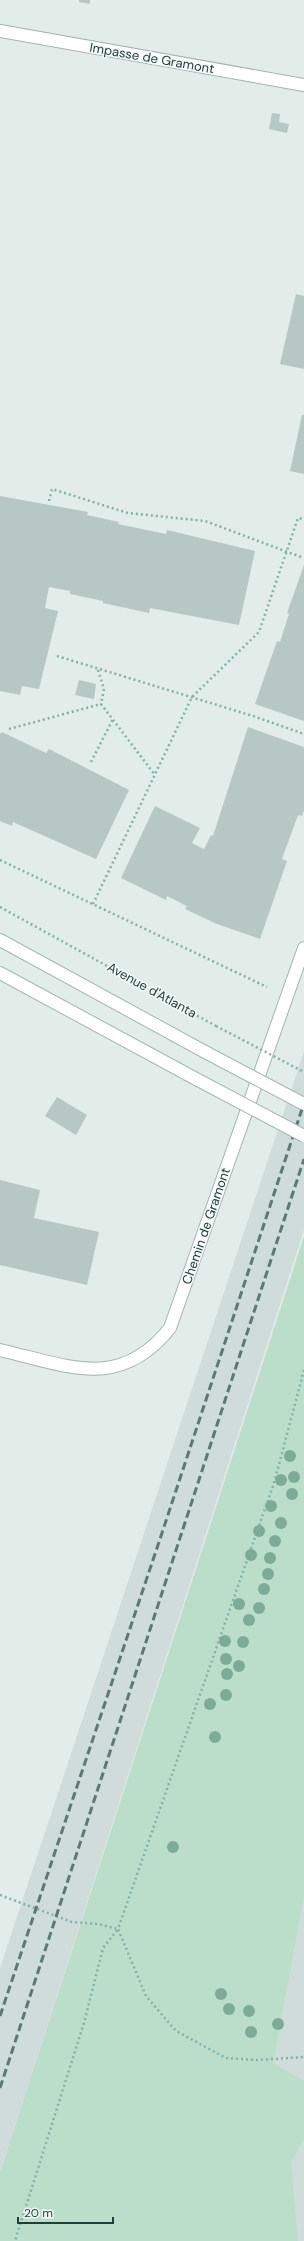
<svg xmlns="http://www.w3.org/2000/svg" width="304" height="2241" viewBox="0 0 304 2241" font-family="'DM Sans',sans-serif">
<rect width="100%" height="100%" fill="#e2ece9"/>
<path fill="#d0dcd9" d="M304 1051V1230L0 2172V1968Z
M304 1880V2241H257L266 2098Z"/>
<path fill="#badeca" d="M304 1236V1896L273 2063 304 2081V2139L291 2163 298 2241H0V2172Z"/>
<path fill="#b7c7c3" d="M79 0H90V4L79 2Z
M272 113 280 114 279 122 289 124 287 133 269 129Z
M296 294 304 296V369L280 364Z
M302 415H304V474L290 471Z
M0 496 88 512 87 515 119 522 118 524 166 534 167 530 255 551 239 625 150 608 149 613 103 603V601L70 594V591L49 587 45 608 58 611 39 689 22 686 20 695 0 691Z
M304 565V721L255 704 277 641 280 642 289 614 287 613Z
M79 680 96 684 94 699 75 695Z
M248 727 304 747V810L302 816 298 815 282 859 287 861 260 939 217 924 185 909 187 906 167 896 166 900 121 878 155 806 200 828 192 843 204 849 211 835 213 836Z
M2 732 46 753 49 749 129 790 96 859 13 822 12 826 0 821V734Z
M57 1097 87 1115 76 1135 45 1116Z
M0 1180 40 1190 34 1218 99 1232 87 1285 0 1265Z"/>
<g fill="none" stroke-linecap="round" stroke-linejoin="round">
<g stroke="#a4b4b1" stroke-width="14">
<path id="street" d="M0 31 304 85
M0 1350C67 1365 119 1392 170 1328L304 948"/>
</g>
<g stroke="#a0b8b4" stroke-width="14">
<path id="secondary" d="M0 940 207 1053
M0 973 198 1080"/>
</g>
<path stroke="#82b1aa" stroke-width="2.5" stroke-dasharray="2 3" stroke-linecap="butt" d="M49 501 52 489 128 513 205 521 301 557
M57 656 253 716 304 734
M98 670 104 689 101 704 155 775
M9 729 101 704
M91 762 113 719
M0 860 267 987
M93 904 192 697 259 632 298 518 304 519
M0 907 216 1026
M304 1370 274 1483 118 1929 146 1996 176 2031 226 2058 257 2060 304 2057
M0 1895 72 1922 98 1924 118 1929 103 1948 84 2023 15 2241"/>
<use href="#street" stroke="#fff" stroke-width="12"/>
<use href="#secondary" stroke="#fff" stroke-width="12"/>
<path stroke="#5c7976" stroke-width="3" stroke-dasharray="8 4" stroke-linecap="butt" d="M0 2016 160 1539 304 1103
M0 2088 304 1159"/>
<g stroke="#a0b8b4" stroke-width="14" stroke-linecap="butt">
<path id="secondary-bridge" d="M207 1053 304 1104
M198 1080 304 1136"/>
</g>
<path stroke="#82b1aa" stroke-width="2.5" stroke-dasharray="2 3" stroke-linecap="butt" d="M216 1026 304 1072"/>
<use href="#secondary-bridge" stroke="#fff" stroke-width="12"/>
</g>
<g fill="#7dab97">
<circle cx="290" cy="1456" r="6"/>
<circle cx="294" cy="1477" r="6"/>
<circle cx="281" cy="1480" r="6"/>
<circle cx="292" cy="1494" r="6"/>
<circle cx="271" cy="1506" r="6"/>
<circle cx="281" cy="1523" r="6"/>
<circle cx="259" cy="1531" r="6"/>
<circle cx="275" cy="1541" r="6"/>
<circle cx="251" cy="1555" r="6"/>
<circle cx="270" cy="1558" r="6"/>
<circle cx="268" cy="1574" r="6"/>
<circle cx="264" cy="1589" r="6"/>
<circle cx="239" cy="1604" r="6"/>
<circle cx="259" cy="1608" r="6"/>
<circle cx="249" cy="1620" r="6"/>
<circle cx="225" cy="1641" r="6"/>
<circle cx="243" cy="1642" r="6"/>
<circle cx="226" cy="1659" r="6"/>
<circle cx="239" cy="1666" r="6"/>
<circle cx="227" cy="1674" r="6"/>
<circle cx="226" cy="1695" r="6"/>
<circle cx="210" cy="1704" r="6"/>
<circle cx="215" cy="1737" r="6"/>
<circle cx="173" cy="1847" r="6"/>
<circle cx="221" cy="1994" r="6"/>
<circle cx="229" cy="2009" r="6"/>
<circle cx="249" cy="2011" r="6"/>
<circle cx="278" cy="2024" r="6"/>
<circle cx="251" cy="2032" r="6"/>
</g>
<g text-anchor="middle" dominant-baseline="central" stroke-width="3" stroke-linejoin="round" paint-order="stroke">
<g font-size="13" fill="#213e3b" stroke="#f3f9f7">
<text transform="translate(152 58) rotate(10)">Impasse de Gramont</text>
<text transform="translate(152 990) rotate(29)">Avenue d'Atlanta</text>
<text transform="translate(206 1226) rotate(-71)">Chemin de Gramont</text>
</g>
</g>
<path d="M18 2217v6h95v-6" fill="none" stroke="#213e3b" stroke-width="2"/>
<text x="24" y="2217" font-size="12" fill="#213e3b" stroke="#f3f9f7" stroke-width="3" paint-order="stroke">20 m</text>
</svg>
